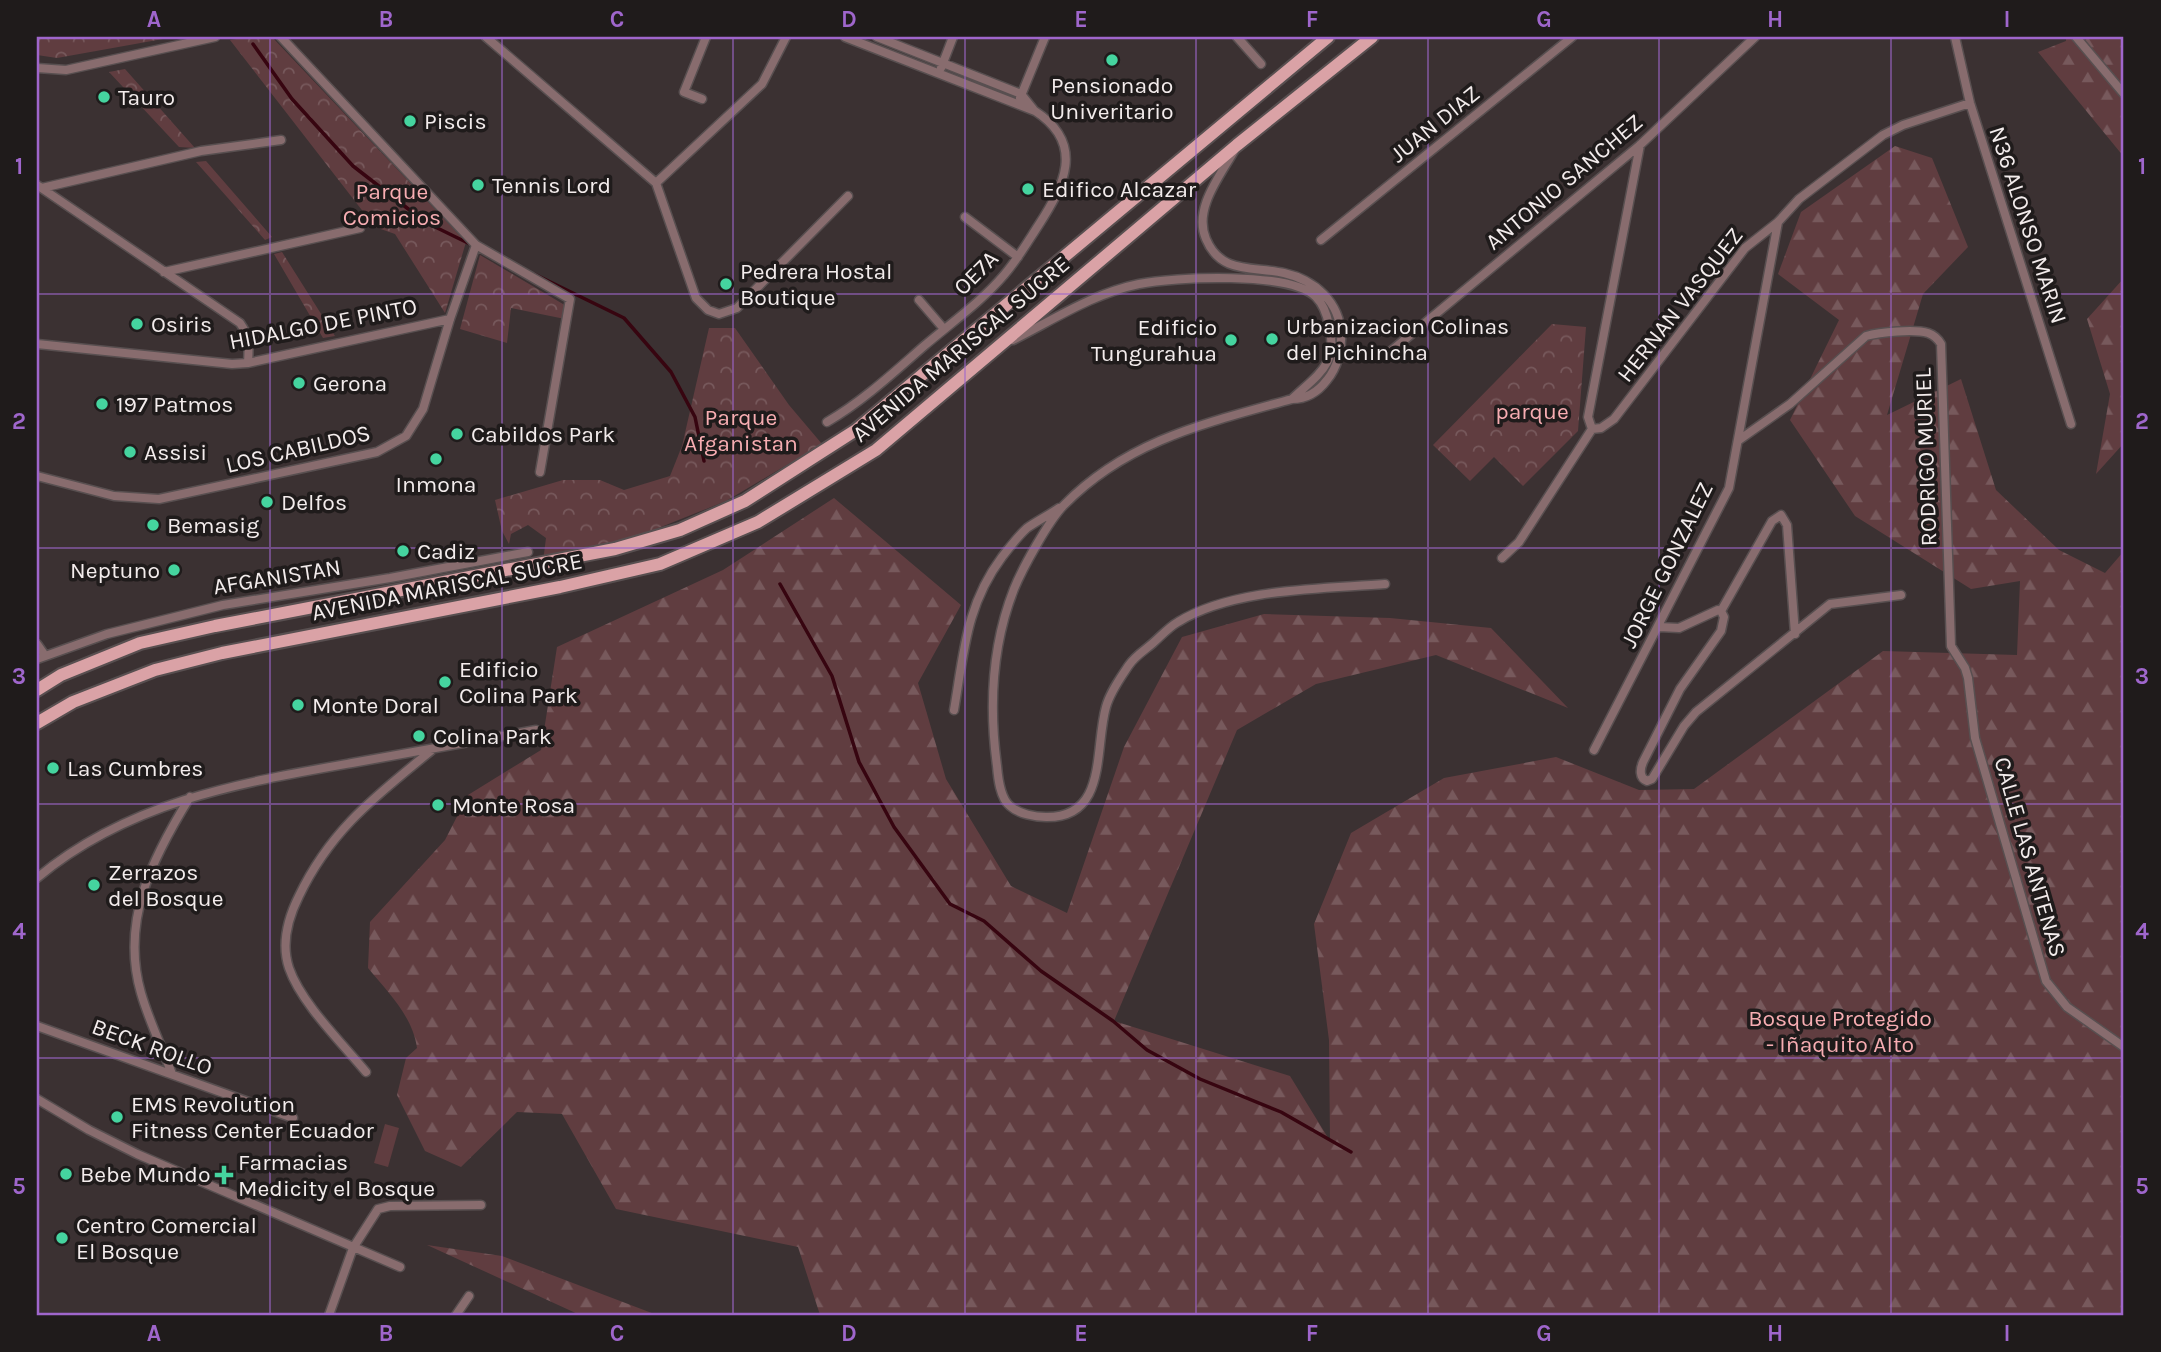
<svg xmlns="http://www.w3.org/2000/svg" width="2161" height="1352" viewBox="0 0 2161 1352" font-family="Karla,sans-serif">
<defs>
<pattern id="forest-firs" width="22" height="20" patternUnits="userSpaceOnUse" patternTransform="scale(1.75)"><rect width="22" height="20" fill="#603d40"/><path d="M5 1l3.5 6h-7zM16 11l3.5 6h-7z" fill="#77595c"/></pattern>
<pattern id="park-crowns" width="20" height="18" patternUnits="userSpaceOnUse" patternTransform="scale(1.75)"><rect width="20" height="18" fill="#603d40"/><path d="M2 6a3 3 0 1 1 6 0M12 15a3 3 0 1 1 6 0" fill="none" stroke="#77595c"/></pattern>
</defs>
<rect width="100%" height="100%" fill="#3b3132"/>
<path fill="url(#forest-firs)" d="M2066 37H2124V157L2038 52 2066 41Z
M1895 146 1932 158 1968 247 1923 294 1887 415 1961 379 1996 490 2059 550 2105 573 2124 551V1315H820L798 1247 616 1209 562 1114 517 1112 461 1167 425 1151 397 1095 406 1058 417 1048C413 1017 388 992 368 968L370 922 445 840 468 795 541 750 557 647 723 570 834 498 961 605 918 683 946 779 1011 886 1067 913 1124 747 1182 637 1264 614 1390 618 1491 628 1568 708 1436 655 1316 684 1237 730 1114 1021 1290 1076 1330 1141 1329 1040 1314 924 1351 833 1444 778 1556 757 1639 790 1694 789 1883 651 2017 655 2020 581 1971 589 1855 516 1790 420 1839 320 1778 274 1801 212Z
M2124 278V443L2096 474 2110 394 2087 319Z
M427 1245 502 1256 657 1315H580Z"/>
<path fill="url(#park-crowns)" d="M37 37H174L57 58 37 55Z
M249 37H272L466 242 445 313 395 234 375 227 230 40Z
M125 69 195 148 179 147 109 72Z
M206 161 272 237 265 240 196 162Z
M282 252 335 336 323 338 274 254Z
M480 255 568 307 565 319 511 308 507 343 460 329Z
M1552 324 1586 327 1578 431 1523 486 1494 457 1470 481 1433 445Z
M709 328H735L789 405 822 444 726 501 631 539 543 562 546 538 528 525 511 534 509 544 502 531 495 500 563 480H600L624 490 670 476 682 446Z"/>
<path fill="#603d40" d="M385 1124 399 1128 388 1167 374 1163Z"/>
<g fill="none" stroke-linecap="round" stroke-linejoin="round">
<path stroke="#370510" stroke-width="3.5" d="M253 44 292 99 353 166 425 222 470 244
M534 274 624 318 671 372 695 417 704 461
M780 584 832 676 859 762 894 827 950 904 984 921 1041 971 1113 1021 1147 1050 1200 1079 1281 1112 1351 1152"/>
<g stroke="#584f50" stroke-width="11">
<path id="minor" d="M281 37 476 245 570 299 540 472
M486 37 656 183 696 298 708 310 719 314 737 308 848 196
M877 37 1021 94 1033 109
M1237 37 1261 64
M1955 37 1970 103 2071 424
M2076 37 2124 94
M37 68 66 70 215 37
M941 68 953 37
M1020 98 1045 37
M702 99 684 92 706 37
M1234 151C1220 176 1193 209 1206 239 1221 275 1254 266 1284 273 1315 280 1340 302 1341 335 1342 350 1337 368 1327 380 1318 392 1307 399 1292 399 1206 423 1128 440 1064 505 1049 520 1022 569 1014 589 992 645 989 707 997 766 998 778 1000 798 1010 806 1019 814 1035 817 1046 817 1108 818 1094 749 1106 707 1110 692 1121 677 1129 665 1135 656 1145 650 1153 643 1161 636 1169 627 1178 622 1233 588 1322 589 1385 584
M656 183 762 84 786 37
M37 185 240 323C250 337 249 347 248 363
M42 188 201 151 281 140
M965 217 1018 257
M1321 240 1572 37
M164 272 360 228
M919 300 944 329
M1013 340C1053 320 1094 293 1139 284 1173 277 1291 271 1316 297 1323 304 1327 315 1329 325 1339 365 1317 375 1292 399
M37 344 232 364 248 363 450 319
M1391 351 1640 145 1755 37
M827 422C863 401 893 373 924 346 951 323 981 302 1004 275 1017 260 1027 243 1038 226 1064 186 1086 144 1035 111L845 37
M1592 429 1601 428 1614 419 1745 248 1778 222 1799 199 1883 135 1903 125 1970 103
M1592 429 1588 417 1640 145
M1739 440 1790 404 1866 336C1880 332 1915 329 1928 333 1934 335 1938 339 1941 344L1951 646 1965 668 1968 678 1975 738 2046 981 2067 1007 2124 1047
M37 476 114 496 159 499 377 452 406 436 423 409 450 319 476 245
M1502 558 1519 542 1592 429
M1721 611 1772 521 1781 515 1787 525 1795 634
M1659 627 1679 628 1718 610 1721 611 1724 617 1721 631 1680 689 1643 762C1640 769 1639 778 1647 781L1652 779 1684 726 1696 712 1830 604 1901 595
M37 644 44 654
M37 659 107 634 223 605 390 578 528 552
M954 710C964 652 966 605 1002 557 1010 547 1017 537 1027 528 1037 521 1049 515 1059 508
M1594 750 1729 488 1778 222
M37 878C128 802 239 783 352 763 414 752 475 741 536 730
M37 1026 293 1118
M366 1072C342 1043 301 1003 289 968 281 944 288 918 299 896 331 829 376 796 432 750
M172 1074C162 1047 149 1021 141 993 120 920 153 857 190 797
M37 1099 89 1130 137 1154 400 1267
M329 1315 353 1248 378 1209 390 1206 481 1205
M456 1315 469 1296"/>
</g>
<g stroke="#584f50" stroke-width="16">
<path id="primary" d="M37 690 61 675 140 643 215 626 615 549 680 530 745 501 856 430 1328 37
M37 723 73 702 155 670 222 653 560 587 660 564 758 522 876 450 1237 145 1372 37"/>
</g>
<use href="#minor" stroke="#886c6e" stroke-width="8"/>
<use href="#primary" stroke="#daa2a6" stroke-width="12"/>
</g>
<path fill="none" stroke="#9f66cc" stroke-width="2" stroke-opacity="0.55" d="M270 37V1315M502 37V1315M733 37V1315M965 37V1315M1196 37V1315M1428 37V1315M1659 37V1315M1891 37V1315M37 294H2124M37 548H2124M37 804H2124M37 1058H2124"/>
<g fill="#45d49f" stroke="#1f1b1b" stroke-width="2.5">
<circle cx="1112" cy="60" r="7"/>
<circle cx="104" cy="97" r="7"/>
<circle cx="410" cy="121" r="7"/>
<circle cx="478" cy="185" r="7"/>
<circle cx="1028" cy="189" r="7"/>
<circle cx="726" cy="284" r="7"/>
<circle cx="137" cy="324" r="7"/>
<circle cx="1272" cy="339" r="7"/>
<circle cx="1231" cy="340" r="7"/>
<circle cx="299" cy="383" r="7"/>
<circle cx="102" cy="404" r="7"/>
<circle cx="457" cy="434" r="7"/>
<circle cx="130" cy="452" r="7"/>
<circle cx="436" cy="459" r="7"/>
<circle cx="267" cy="502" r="7"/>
<circle cx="153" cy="525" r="7"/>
<circle cx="403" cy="551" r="7"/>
<circle cx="174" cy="570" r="7"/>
<circle cx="445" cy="682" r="7"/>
<circle cx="298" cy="705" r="7"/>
<circle cx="419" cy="736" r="7"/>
<circle cx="53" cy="768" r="7"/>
<circle cx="438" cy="805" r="7"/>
<circle cx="94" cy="885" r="7"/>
<circle cx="117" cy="1117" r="7"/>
<circle cx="66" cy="1174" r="7"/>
<path d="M220.5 1164.5h7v7h7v7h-7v7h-7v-7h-7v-7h7z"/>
<circle cx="62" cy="1238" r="7"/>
</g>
<g text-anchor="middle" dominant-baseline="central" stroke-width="7" stroke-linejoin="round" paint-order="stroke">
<g font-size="23" fill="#f3ecec" stroke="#1f1b1b" text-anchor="start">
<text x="1112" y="85" text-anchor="middle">Pensionado<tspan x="1112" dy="26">Univeritario</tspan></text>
<text x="118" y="97">Tauro</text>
<text x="424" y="121">Piscis</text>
<text x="492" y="185">Tennis Lord</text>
<text x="1042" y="189">Edifico Alcazar</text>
<text x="740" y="271">Pedrera Hostal<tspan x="740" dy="26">Boutique</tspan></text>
<text x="151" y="324">Osiris</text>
<text x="1286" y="326">Urbanizacion Colinas<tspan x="1286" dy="26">del Pichincha</tspan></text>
<text x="1217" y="327" text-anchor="end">Edificio<tspan x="1217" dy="26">Tungurahua</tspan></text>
<text x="313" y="383">Gerona</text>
<text x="116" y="404">197 Patmos</text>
<text x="471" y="434">Cabildos Park</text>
<text x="144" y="452">Assisi</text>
<text x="436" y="484" text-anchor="middle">Inmona</text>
<text x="281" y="502">Delfos</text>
<text x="167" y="525">Bemasig</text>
<text x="417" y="551">Cadiz</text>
<text x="160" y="570" text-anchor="end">Neptuno</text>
<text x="459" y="669">Edificio<tspan x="459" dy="26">Colina Park</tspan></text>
<text x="312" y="705">Monte Doral</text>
<text x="433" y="736">Colina Park</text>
<text x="67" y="768">Las Cumbres</text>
<text x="452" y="805">Monte Rosa</text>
<text x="108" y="872">Zerrazos<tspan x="108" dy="26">del Bosque</tspan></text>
<text x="131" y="1104">EMS Revolution<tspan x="131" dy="26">Fitness Center Ecuador</tspan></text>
<text x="238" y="1162">Farmacias<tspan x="238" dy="26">Medicity el Bosque</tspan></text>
<text x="80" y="1174">Bebe Mundo</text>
<text x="76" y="1225">Centro Comercial<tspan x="76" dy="26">El Bosque</tspan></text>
</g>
<g font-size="23" fill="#f3ecec" stroke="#1f1b1b">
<text transform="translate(1435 124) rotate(-39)">JUAN DIAZ</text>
<text transform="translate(1564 182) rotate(-40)">ANTONIO SANCHEZ</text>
<text transform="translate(2028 225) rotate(72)">N36 ALONSO MARIN</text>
<text transform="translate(976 273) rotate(-45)">OE7A</text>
<text transform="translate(1680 305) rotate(-52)">HERNAN VASQUEZ</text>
<text transform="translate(323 324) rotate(-11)">HIDALGO DE PINTO</text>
<text transform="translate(961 349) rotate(-40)">AVENIDA MARISCAL SUCRE</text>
<text transform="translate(298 449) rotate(-13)">LOS CABILDOS</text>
<text transform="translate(1926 457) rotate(-92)">RODRIGO MURIEL</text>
<text transform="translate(1667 565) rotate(-64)">JORGE GONZALEZ</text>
<text transform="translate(277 577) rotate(-9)">AFGANISTAN</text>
<text transform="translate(447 587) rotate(-11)">AVENIDA MARISCAL SUCRE</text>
<text transform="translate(2030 857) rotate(74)">CALLE LAS ANTENAS</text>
<text transform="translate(152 1047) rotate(20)">BECK ROLLO</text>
</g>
<g font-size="23" fill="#f7adb2" stroke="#1f1b1b">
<text x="392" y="191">Parque<tspan x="392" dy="26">Comicios</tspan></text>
<text x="1532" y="411">parque</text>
<text x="741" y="417">Parque<tspan x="741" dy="26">Afganistan</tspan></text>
<text x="1840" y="1018">Bosque Protegido<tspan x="1840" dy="26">- Iñaquito Alto</tspan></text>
</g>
</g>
<rect width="2161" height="1352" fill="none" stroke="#1f1b1b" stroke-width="77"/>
<rect x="38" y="38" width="2084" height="1276" fill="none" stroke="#9f66cc" stroke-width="2.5"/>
<g font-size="23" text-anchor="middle" font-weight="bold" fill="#9f66cc">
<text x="154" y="27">A</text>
<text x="386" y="27">B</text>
<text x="617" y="27">C</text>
<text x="849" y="27">D</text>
<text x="1081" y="27">E</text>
<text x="1312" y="27">F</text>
<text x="1544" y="27">G</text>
<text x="1775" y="27">H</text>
<text x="2007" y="27">I</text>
<text x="19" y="174">1</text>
<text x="2142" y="174">1</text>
<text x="19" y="429">2</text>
<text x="2142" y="429">2</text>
<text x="19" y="684">3</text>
<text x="2142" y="684">3</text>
<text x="19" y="939">4</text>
<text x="2142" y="939">4</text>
<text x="19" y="1194">5</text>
<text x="2142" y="1194">5</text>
<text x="154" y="1341">A</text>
<text x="386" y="1341">B</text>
<text x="617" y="1341">C</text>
<text x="849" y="1341">D</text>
<text x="1081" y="1341">E</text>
<text x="1312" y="1341">F</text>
<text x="1544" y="1341">G</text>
<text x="1775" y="1341">H</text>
<text x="2007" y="1341">I</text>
</g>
</svg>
